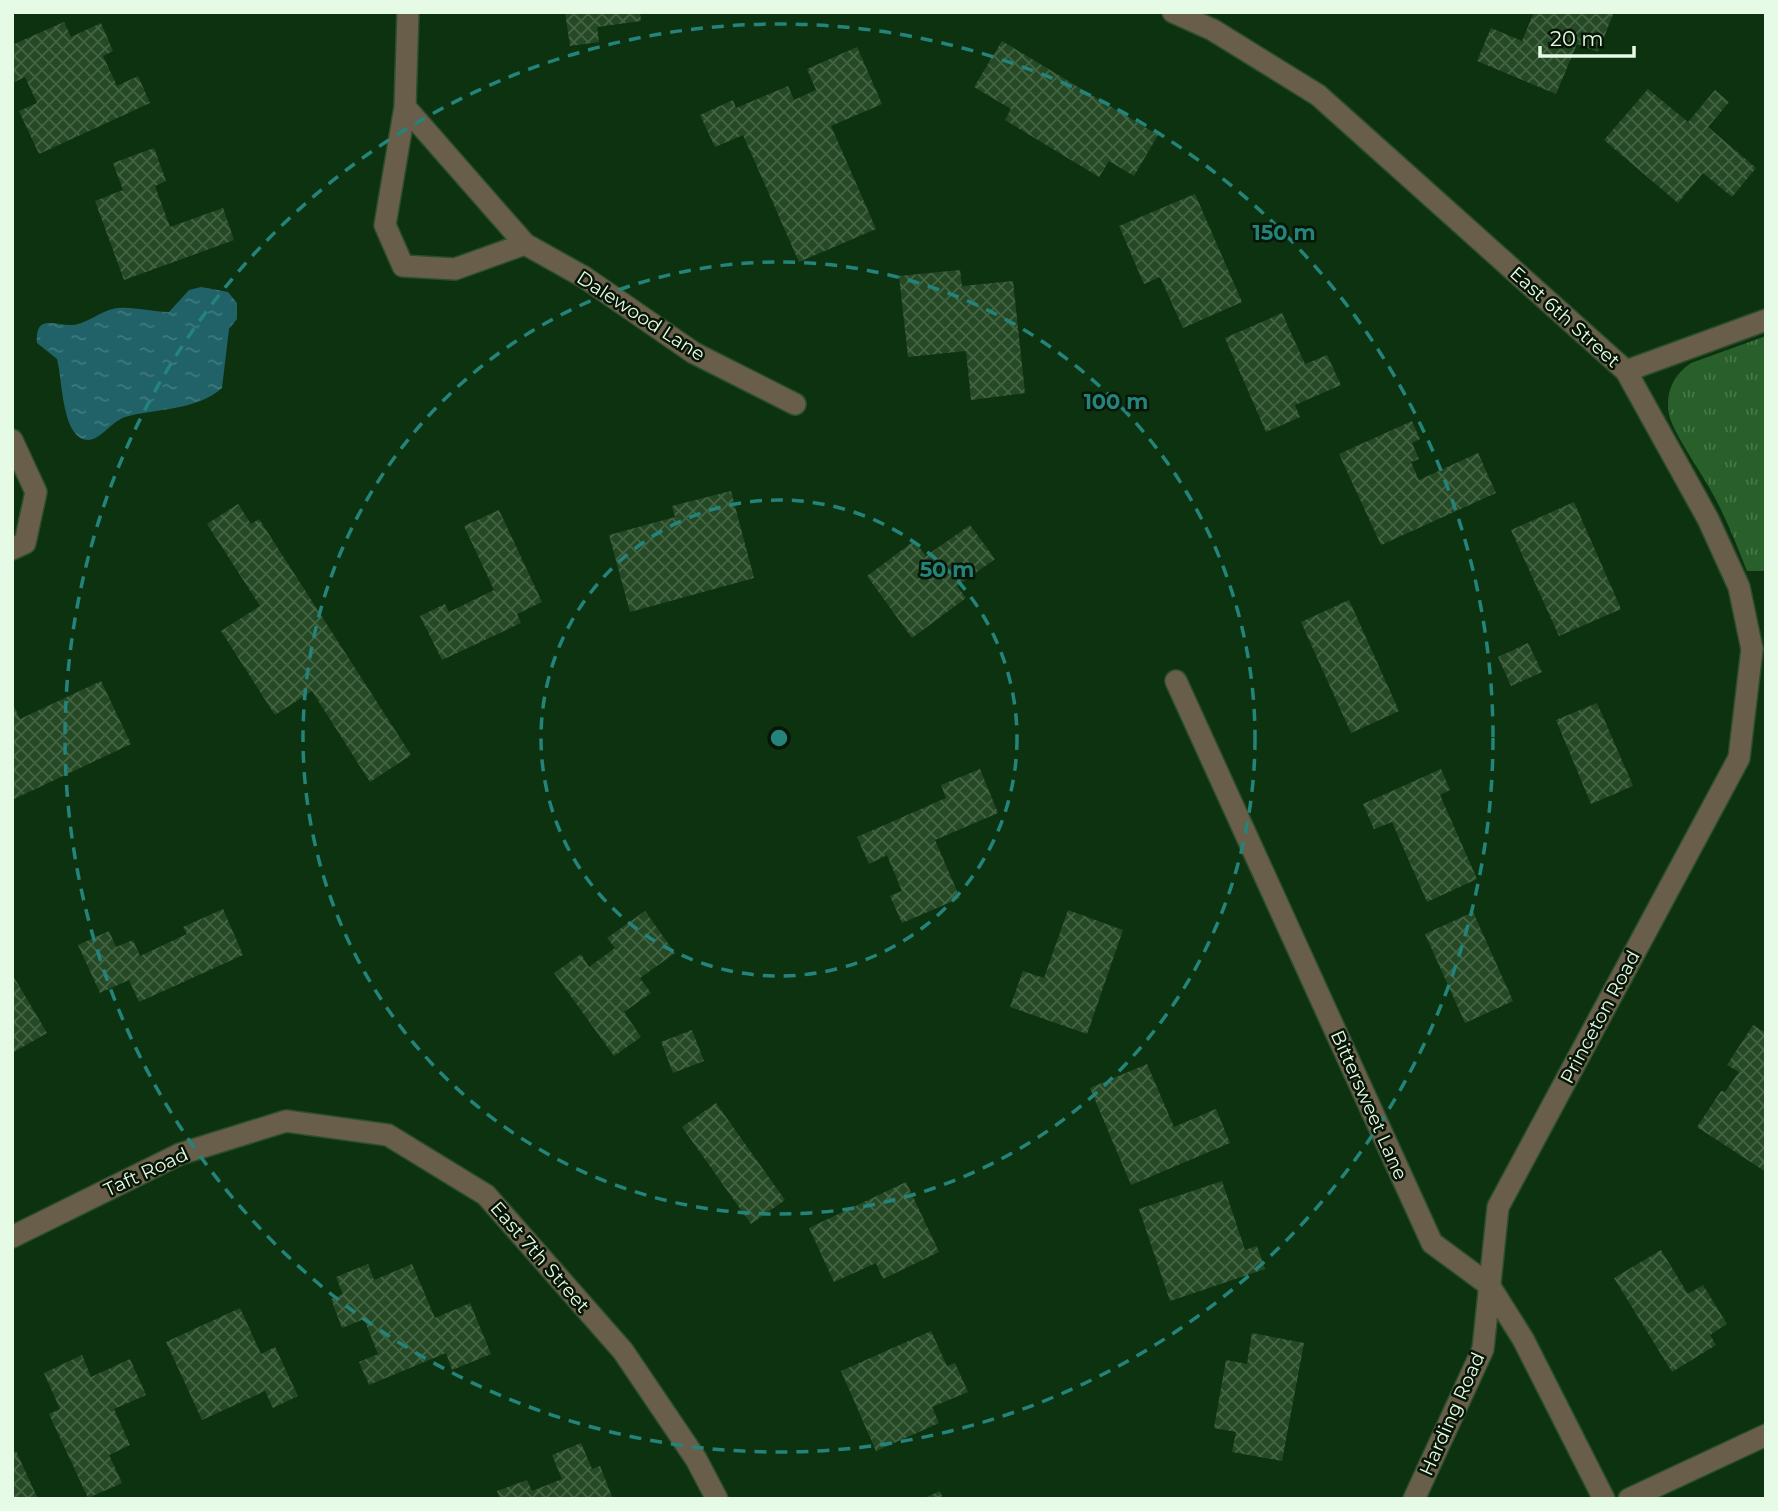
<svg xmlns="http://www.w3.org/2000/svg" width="1778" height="1511" viewBox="0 0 1778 1511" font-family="Montserrat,sans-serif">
<defs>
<pattern id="grass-tufts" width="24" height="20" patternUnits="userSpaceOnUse" patternTransform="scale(1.75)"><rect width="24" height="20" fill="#295f2a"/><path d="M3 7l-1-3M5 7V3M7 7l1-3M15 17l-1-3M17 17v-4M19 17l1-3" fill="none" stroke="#487749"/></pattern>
<pattern id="water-ripples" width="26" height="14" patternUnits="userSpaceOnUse" patternTransform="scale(1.75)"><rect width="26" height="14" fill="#206268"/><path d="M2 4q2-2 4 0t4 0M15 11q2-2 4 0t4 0" fill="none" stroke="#40797d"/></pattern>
<pattern id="building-cross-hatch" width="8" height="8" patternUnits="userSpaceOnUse" patternTransform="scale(1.75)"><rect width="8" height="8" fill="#254925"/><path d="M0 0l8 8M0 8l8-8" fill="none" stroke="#456444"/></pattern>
</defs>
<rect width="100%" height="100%" fill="#0d320f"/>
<path fill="url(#grass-tufts)" d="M1766 336V571H1747C1737 546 1727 520 1714 496 1704 476 1672 432 1669 414 1665 393 1673 375 1691 363Z"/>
<path fill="url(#water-ripples)" d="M201 287 228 292 237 303V319L229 329 222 388C196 411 157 408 125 417 109 422 96 449 79 437 62 425 62 378 57 359L37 343C35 313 55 326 72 325 88 324 102 309 119 308 134 307 153 312 169 312L189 290Z"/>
<path fill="url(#building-cross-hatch)" d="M565 12H640L641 21 597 27 599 42 570 46Z
M1534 12H1614L1598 52 1577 44 1556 94 1477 61 1491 28 1522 41Z
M64 22 71 37 101 23 113 51 103 56 117 86 138 76 150 103 39 154 19 111 37 103 25 77 12 83V45Z
M1002 41 1158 135 1134 176 1109 161 1099 177 1005 120 1011 109 974 87Z
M857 47 882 104 831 126 876 229 799 262 743 135 715 147 700 115 733 100 736 108 788 86 794 100 816 90 807 69Z
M1648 89 1688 122 1715 90 1729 102 1708 127 1756 168 1732 197 1703 173 1678 203 1604 140Z
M154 148 166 181 155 186 170 227 223 208 234 240 124 280 95 201 123 190 113 163Z
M1195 194 1242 302 1183 328 1160 277 1144 284 1119 226Z
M960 270 962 286 1013 281 1025 393 971 400 966 351 908 357 899 276Z
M1282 313 1305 364 1327 355 1341 385 1295 405 1300 417 1266 432 1225 338Z
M1412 421 1420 439 1412 443 1419 459 1411 462 1419 480 1478 453 1496 493 1381 545 1339 454Z
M731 491 754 578 630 612 609 535 675 517 672 506Z
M1574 502 1621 609 1559 636 1511 530Z
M238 504 251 524 259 519 411 755 370 782 312 691 275 715 221 631 260 606 207 524Z
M499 510 542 602 517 614 521 623 442 660 420 616 445 604 449 612 494 590 464 526Z
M970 525 995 559 957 586 966 598 912 638 867 576 914 541 926 556Z
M1349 600 1399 711 1351 733 1301 622Z
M1528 643 1542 672 1511 686 1498 657Z
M101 681 131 744 12 800V702L20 719Z
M1597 703 1633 786 1591 804 1556 720Z
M980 769 998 813 935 840 960 898 902 923 890 896 902 891 887 855 869 864 857 837 946 798 941 785Z
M1441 769 1450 790 1440 795 1477 879 1427 902 1392 822 1374 829 1363 804Z
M223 909 243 955 139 1002 129 980 100 993 78 945 109 931 116 947 133 940 140 956 187 934 183 927Z
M1068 910 1123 930 1087 1034 1010 1007 1023 971 1044 978Z
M645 911 675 953 640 978 651 993 624 1012 641 1037 614 1056 554 973 581 954 589 967 615 948 607 938Z
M1473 912 1513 1001 1465 1023 1425 934Z
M12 974 47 1033 12 1053Z
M1753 1025 1766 1033V1172L1697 1127 1721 1091 1725 1092 1739 1072 1727 1065Z
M692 1030 704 1061 673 1073 661 1042Z
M1147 1064 1174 1127 1216 1109 1230 1143 1131 1185 1090 1088Z
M716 1103 785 1200 751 1224 682 1127Z
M1222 1181 1245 1250 1257 1246 1265 1269 1170 1301 1139 1209Z
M906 1182 939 1252 883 1279 876 1263 834 1282 809 1228Z
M1661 1250 1688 1294 1703 1285 1727 1324 1710 1335 1716 1345 1672 1372 1614 1278Z
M368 1264 374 1280 412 1264 435 1318 470 1303 491 1354 452 1370 446 1353 369 1385 359 1362 378 1354 364 1319 342 1328 331 1299 343 1294 336 1277Z
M240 1308 261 1354 275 1347 298 1396 273 1408 265 1391 202 1420 166 1342Z
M931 1331 947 1366 955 1363 968 1392 932 1407 939 1423 876 1451 841 1371Z
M1252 1333 1304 1343 1282 1461 1232 1452 1236 1432 1214 1428 1226 1360 1247 1364Z
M82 1355 91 1377 130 1359 146 1395 114 1409 130 1445 109 1455 122 1483 88 1498 49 1414 60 1409 44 1373Z
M581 1443 592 1469 600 1466 613 1499H500L497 1491 527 1480 532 1491 562 1479 552 1455Z
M16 1451 38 1499H12V1453Z
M940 1491 943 1499H922Z"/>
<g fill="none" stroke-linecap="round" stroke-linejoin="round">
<g stroke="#2b4e2d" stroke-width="24">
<path id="street" d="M408 12 405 107 385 225 403 266 455 269 525 244
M1173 12 1213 30 1318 95 1626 371 1708 519 1739 587 1752 649 1739 758 1498 1207 1483 1349 1414 1499
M405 107 525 244 584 277 694 353 795 404
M1626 371 1766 320
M12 440 36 492 25 543 12 549
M1176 681 1432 1243 1489 1285 1523 1339 1604 1499
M12 1237 180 1154 286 1121 388 1135 486 1195 623 1351 696 1459 717 1499
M1629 1499 1766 1435"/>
</g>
<use href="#street" stroke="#685e4a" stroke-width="21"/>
</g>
<g fill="none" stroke="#24837a" stroke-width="3.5" stroke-dasharray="12 9">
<circle cx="779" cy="738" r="238"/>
<circle cx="779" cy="738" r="476"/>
<circle cx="779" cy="738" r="714"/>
</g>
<g text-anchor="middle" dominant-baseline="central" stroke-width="5" stroke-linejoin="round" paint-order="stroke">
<g font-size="19" fill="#e6fbe5" stroke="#071607">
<text transform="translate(641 316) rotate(33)">Dalewood Lane</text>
<text transform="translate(1565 317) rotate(42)">East 6th Street</text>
<text transform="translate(1600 1017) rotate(-62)">Princeton Road</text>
<text transform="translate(1369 1105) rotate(66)">Bittersweet Lane</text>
<text transform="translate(146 1172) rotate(-25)">Taft Road</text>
<text transform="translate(540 1257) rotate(49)">East 7th Street</text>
<text transform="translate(1452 1414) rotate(-66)">Harding Road</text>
</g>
</g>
<circle cx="779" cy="738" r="10" fill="#24837a" stroke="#071607" stroke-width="3.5"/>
<g font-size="21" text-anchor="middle" font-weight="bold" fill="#24837a" stroke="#071607" stroke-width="5" stroke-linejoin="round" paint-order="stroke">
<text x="1284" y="240">150 m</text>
<text x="1116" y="409">100 m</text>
<text x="947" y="577">50 m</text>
</g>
<rect width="1778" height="1511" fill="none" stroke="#e6fbe5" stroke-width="28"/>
<path d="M1540 46v10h94v-10" fill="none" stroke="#e6fbe5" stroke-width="3.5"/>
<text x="1550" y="46" font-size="21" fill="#e6fbe5" stroke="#071607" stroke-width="5" paint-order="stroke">20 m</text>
</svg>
